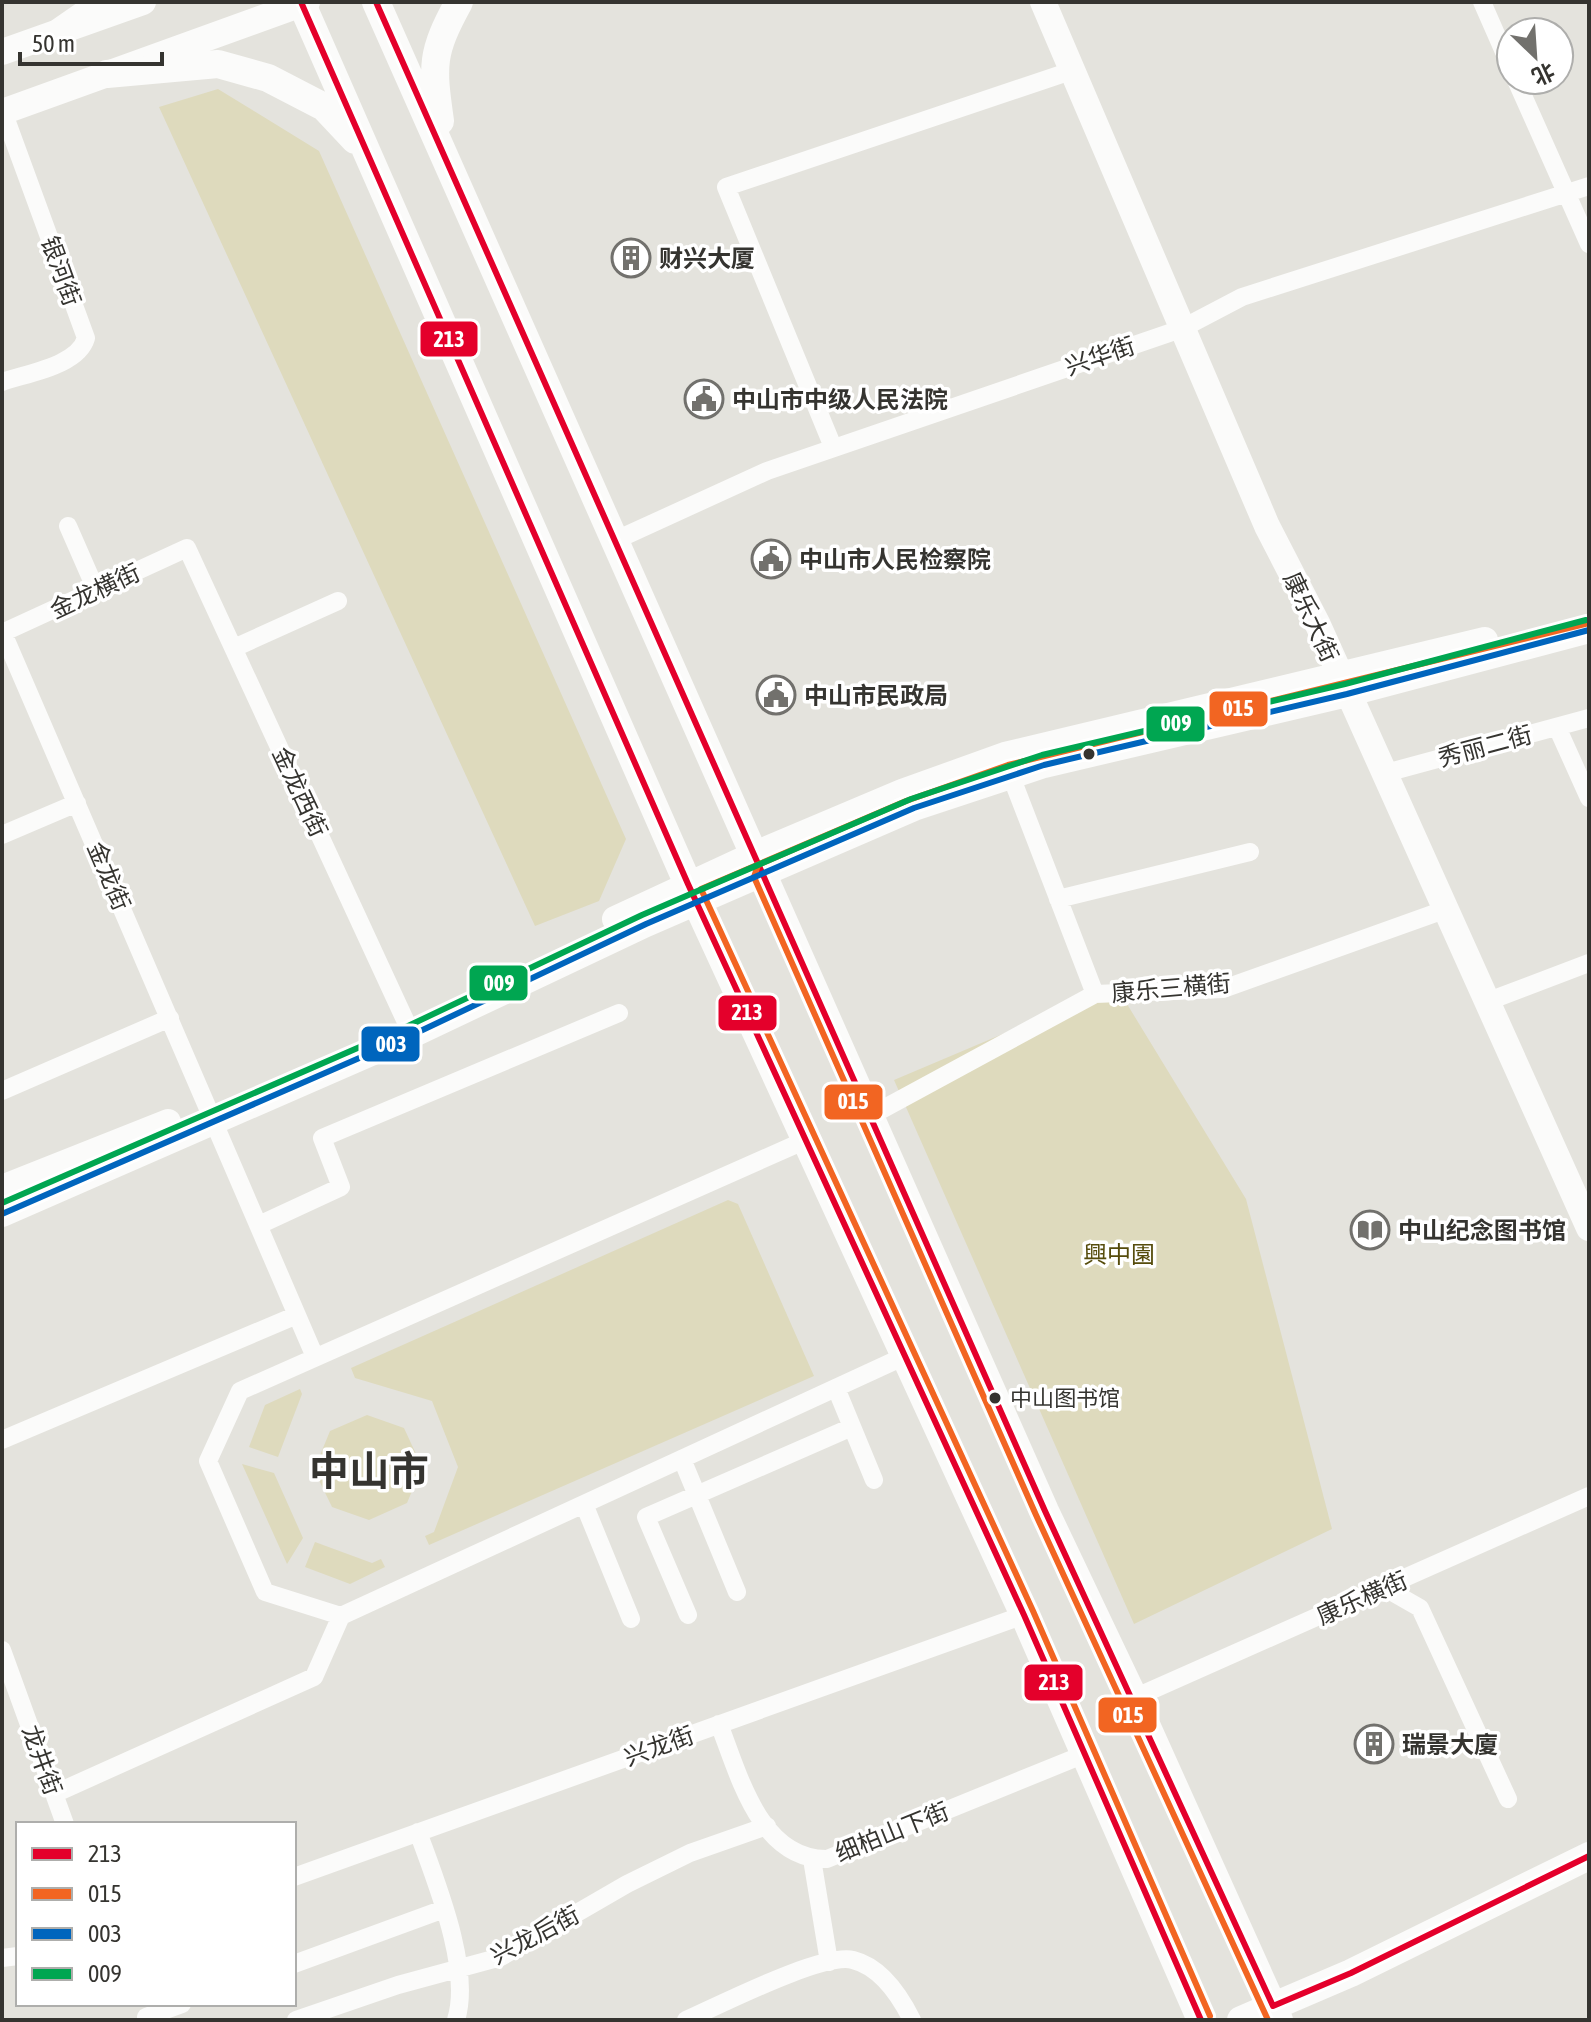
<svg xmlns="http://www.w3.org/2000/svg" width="1591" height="2022" viewBox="0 0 1591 2022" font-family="'Asap Condensed','Noto Sans SC',sans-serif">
<rect width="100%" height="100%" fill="#e4e3dd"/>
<path fill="#dedabd" d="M218 89 319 151 626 839 599 901 535 926 159 107Z
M1116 986 1246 1199 1332 1529 1134 1624 894 1080Z
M728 1200 738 1204 814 1376 429 1545 425 1536 434 1532 458 1467 432 1401 355 1378 351 1368Z
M300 1389 302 1394 278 1457 249 1447 265 1405Z
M367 1415 404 1428 422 1467 407 1503 369 1520 332 1507 314 1470 330 1431Z
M242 1464 274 1473 303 1538 287 1564Z
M315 1542 372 1563 381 1559 385 1567 350 1584 305 1567Z"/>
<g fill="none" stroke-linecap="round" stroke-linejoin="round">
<path stroke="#fbfbfa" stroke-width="18" d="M1482 2 1511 68
M1516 80 1589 244
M2 382C27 373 78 366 86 338L3 111
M833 447 726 187 1071 71
M68 526 96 590
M616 540 767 471 1181 329 1242 297 1589 186
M2 633 187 548 412 1035
M3 633 315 1357
M234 648 338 601
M1557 727 1589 798
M1382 774 1589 718
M1011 776 1095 994
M2 835 77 803
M1058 899 1250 852
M1486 1002 1589 963
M2 1091 170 1018
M870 1116 1095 994 1223 989 1444 910
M259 1225 341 1187 322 1138 619 1013
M836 1388 874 1480
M2 1440 297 1315
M682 1459 737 1592
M584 1504 631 1619
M1385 1588 1420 1608 1508 1799
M688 1615 646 1517 852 1427
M341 1616 265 1592 208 1461 240 1391 806 1140
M2 1650 65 1824
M1134 1698 1589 1496
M719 1724C739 1775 760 1860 827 1859L1085 1754
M54 1794 314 1677 341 1616 905 1356
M418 1832C436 1882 472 1969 456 2020
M812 1859 829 1962
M294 1877 1024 1615
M2 1958 18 1956
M294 1964 444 1909
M146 2017 182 2004
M296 2020 398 1985 501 1957 627 1884 690 1853 767 1826
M686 2020C718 2006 823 1952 853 1960 881 1967 900 1996 912 2020"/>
<path stroke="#fbfbfa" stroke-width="26" d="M1043 2 1267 526 1318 625 1589 1228
M2 52 143 2
M2 112 307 2
M615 919 753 855 902 792 1005 755 1485 640
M2 1188 168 1122
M2 1214 412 1035 646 924 914 808 1044 765 1347 694 1589 630"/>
<path stroke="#fbfbfa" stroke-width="28" d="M301 2 688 884 1024 1615 1201 2020
M376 2 1045 1511 1134 1698 1279 2020
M61 31 103 2
M107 74 218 64 268 78 324 107 355 140
M440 121C432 65 431 53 459 2
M1241 2020 1351 1973 1589 1856"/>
<g stroke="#fff" stroke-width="12">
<path id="bus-1" d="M301 2 688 884 1024 1615 1201 2020
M376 2 1045 1511 1273 2006 1351 1973 1589 1856"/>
</g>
<g stroke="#fff" stroke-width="12">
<path id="bus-2" d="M829 834 758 865 754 877 1036 1515 1268 2020
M1210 2016 1033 1611 701 889 906 801 1008 765 1589 623"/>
</g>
<g stroke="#fff" stroke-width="12">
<path id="bus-3" d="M2 1214 412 1035 646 924 914 808 1044 765 1347 694 1589 630"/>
</g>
<g stroke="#fff" stroke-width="12">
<path id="bus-4" d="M2 1203 408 1026 642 915 911 799 1042 755 1345 684 1586 620"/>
</g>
<use href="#bus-1" stroke="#e4002b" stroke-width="6"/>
<use href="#bus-2" stroke="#f26522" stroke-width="6"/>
<use href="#bus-3" stroke="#0065bd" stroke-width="6"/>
<use href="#bus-4" stroke="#00a651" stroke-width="6"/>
</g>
<defs>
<g id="building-ring" transform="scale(2)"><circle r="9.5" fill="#fff" stroke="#72716d" stroke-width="1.5"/><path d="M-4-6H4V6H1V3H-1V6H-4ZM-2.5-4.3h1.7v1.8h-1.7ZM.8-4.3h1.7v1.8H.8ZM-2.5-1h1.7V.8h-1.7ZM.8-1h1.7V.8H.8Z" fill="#72716d"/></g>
<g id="civic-ring" transform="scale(2)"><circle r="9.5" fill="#fff" stroke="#72716d" stroke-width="1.5"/><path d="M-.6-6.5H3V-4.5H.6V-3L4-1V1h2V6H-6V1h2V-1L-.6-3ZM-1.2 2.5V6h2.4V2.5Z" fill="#72716d"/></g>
<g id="library-ring" transform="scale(2)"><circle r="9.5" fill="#fff" stroke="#72716d" stroke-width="1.5"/><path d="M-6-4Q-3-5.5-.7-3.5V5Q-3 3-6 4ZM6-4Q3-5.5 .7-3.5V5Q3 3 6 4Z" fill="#72716d"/></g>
</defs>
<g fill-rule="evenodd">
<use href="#building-ring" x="631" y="258"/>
<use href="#civic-ring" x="704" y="399"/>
<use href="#civic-ring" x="771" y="559"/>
<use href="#civic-ring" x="776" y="695"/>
<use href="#library-ring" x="1370" y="1230"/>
<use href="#building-ring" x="1374" y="1744"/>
</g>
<g fill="#353430" stroke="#fff" stroke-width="3">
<circle cx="1089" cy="754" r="7"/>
<circle cx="995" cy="1398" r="7"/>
</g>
<g text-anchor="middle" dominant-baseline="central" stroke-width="7" stroke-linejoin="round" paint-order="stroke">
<g font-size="22" fill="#353430" stroke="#fff" text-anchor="start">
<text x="1010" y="1398">中山图书馆</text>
</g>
<g font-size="24" font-weight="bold" fill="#353430" stroke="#fff" text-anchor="start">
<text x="659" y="258">财兴大厦</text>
<text x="732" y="399">中山市中级人民法院</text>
<text x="799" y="559">中山市人民检察院</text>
<text x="804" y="695">中山市民政局</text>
<text x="1398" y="1230">中山纪念图书馆</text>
<text x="1402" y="1744">瑞景大廈</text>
</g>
<g font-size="24" fill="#353430" stroke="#fff">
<text transform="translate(61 271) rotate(70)">银河街</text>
<text transform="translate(1100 356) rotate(-19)">兴华街</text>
<text transform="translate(95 591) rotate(-25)">金龙横街</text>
<text transform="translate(1311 617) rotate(65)">康乐大街</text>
<text transform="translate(1485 746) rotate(-15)">秀丽二街</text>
<text transform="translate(300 792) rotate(65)">金龙西街</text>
<text transform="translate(109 876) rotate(67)">金龙街</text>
<text transform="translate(1171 988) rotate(-5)">康乐三横街</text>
<text transform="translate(1362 1598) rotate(-24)">康乐横街</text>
<text transform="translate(659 1746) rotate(-20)">兴龙街</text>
<text transform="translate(42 1760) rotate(70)">龙井街</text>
<text transform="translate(892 1832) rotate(-22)">细柏山下街</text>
<text transform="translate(535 1935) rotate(-28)">兴龙后街</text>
</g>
<g font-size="24" fill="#564c0c" stroke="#fff">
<text x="1119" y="1254">興中園</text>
</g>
<g font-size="40" font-weight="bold" fill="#353430" stroke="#fff">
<text x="369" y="1470">中山市</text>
</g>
</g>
<g stroke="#fff" stroke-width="3">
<rect x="419" y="320" width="60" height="38" rx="8" fill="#e4002b"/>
<rect x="1208" y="690" width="61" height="38" rx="8" fill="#f26522"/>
<rect x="1145" y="705" width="61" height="38" rx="8" fill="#00a651"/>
<rect x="468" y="964" width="61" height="38" rx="8" fill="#00a651"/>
<rect x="717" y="994" width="61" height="38" rx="8" fill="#e4002b"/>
<rect x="360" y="1025" width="61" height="38" rx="8" fill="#0065bd"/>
<rect x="823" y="1083" width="61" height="38" rx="8" fill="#f26522"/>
<rect x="1023" y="1663" width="61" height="39" rx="8" fill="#e4002b"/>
<rect x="1097" y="1696" width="61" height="38" rx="8" fill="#f26522"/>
</g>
<g font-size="22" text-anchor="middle" font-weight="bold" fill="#fff">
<text x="449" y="347">213</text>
<text x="1238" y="716">015</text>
<text x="1176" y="731">009</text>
<text x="499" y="991">009</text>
<text x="747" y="1020">213</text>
<text x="391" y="1052">003</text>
<text x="853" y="1109">015</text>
<text x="1054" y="1690">213</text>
<text x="1128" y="1723">015</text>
</g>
<rect width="1591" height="2022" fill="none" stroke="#353430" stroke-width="8"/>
<rect x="16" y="1822" width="280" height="184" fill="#ffffff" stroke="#aeaeac" stroke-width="2"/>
<rect x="32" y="1848" width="40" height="12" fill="#e4002b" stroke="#aeaeac" stroke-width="2"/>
<text x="88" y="1862" font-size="24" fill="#353430">213</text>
<rect x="32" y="1888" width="40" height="12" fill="#f26522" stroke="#aeaeac" stroke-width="2"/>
<text x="88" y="1902" font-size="24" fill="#353430">015</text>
<rect x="32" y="1928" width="40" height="12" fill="#0065bd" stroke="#aeaeac" stroke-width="2"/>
<text x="88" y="1942" font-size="24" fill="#353430">003</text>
<rect x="32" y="1968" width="40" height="12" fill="#00a651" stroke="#aeaeac" stroke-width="2"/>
<text x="88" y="1982" font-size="24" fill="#353430">009</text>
<g transform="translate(1535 56) rotate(155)"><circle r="38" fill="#ffffff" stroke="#aeaeac" stroke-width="2"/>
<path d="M0-6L14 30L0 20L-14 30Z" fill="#72716d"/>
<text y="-12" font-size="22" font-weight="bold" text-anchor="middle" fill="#353430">北</text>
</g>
<path d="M20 52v12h142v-12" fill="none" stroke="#353430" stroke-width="4"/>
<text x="32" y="52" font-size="24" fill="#353430" stroke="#ffffff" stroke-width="6" paint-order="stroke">50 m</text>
</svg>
